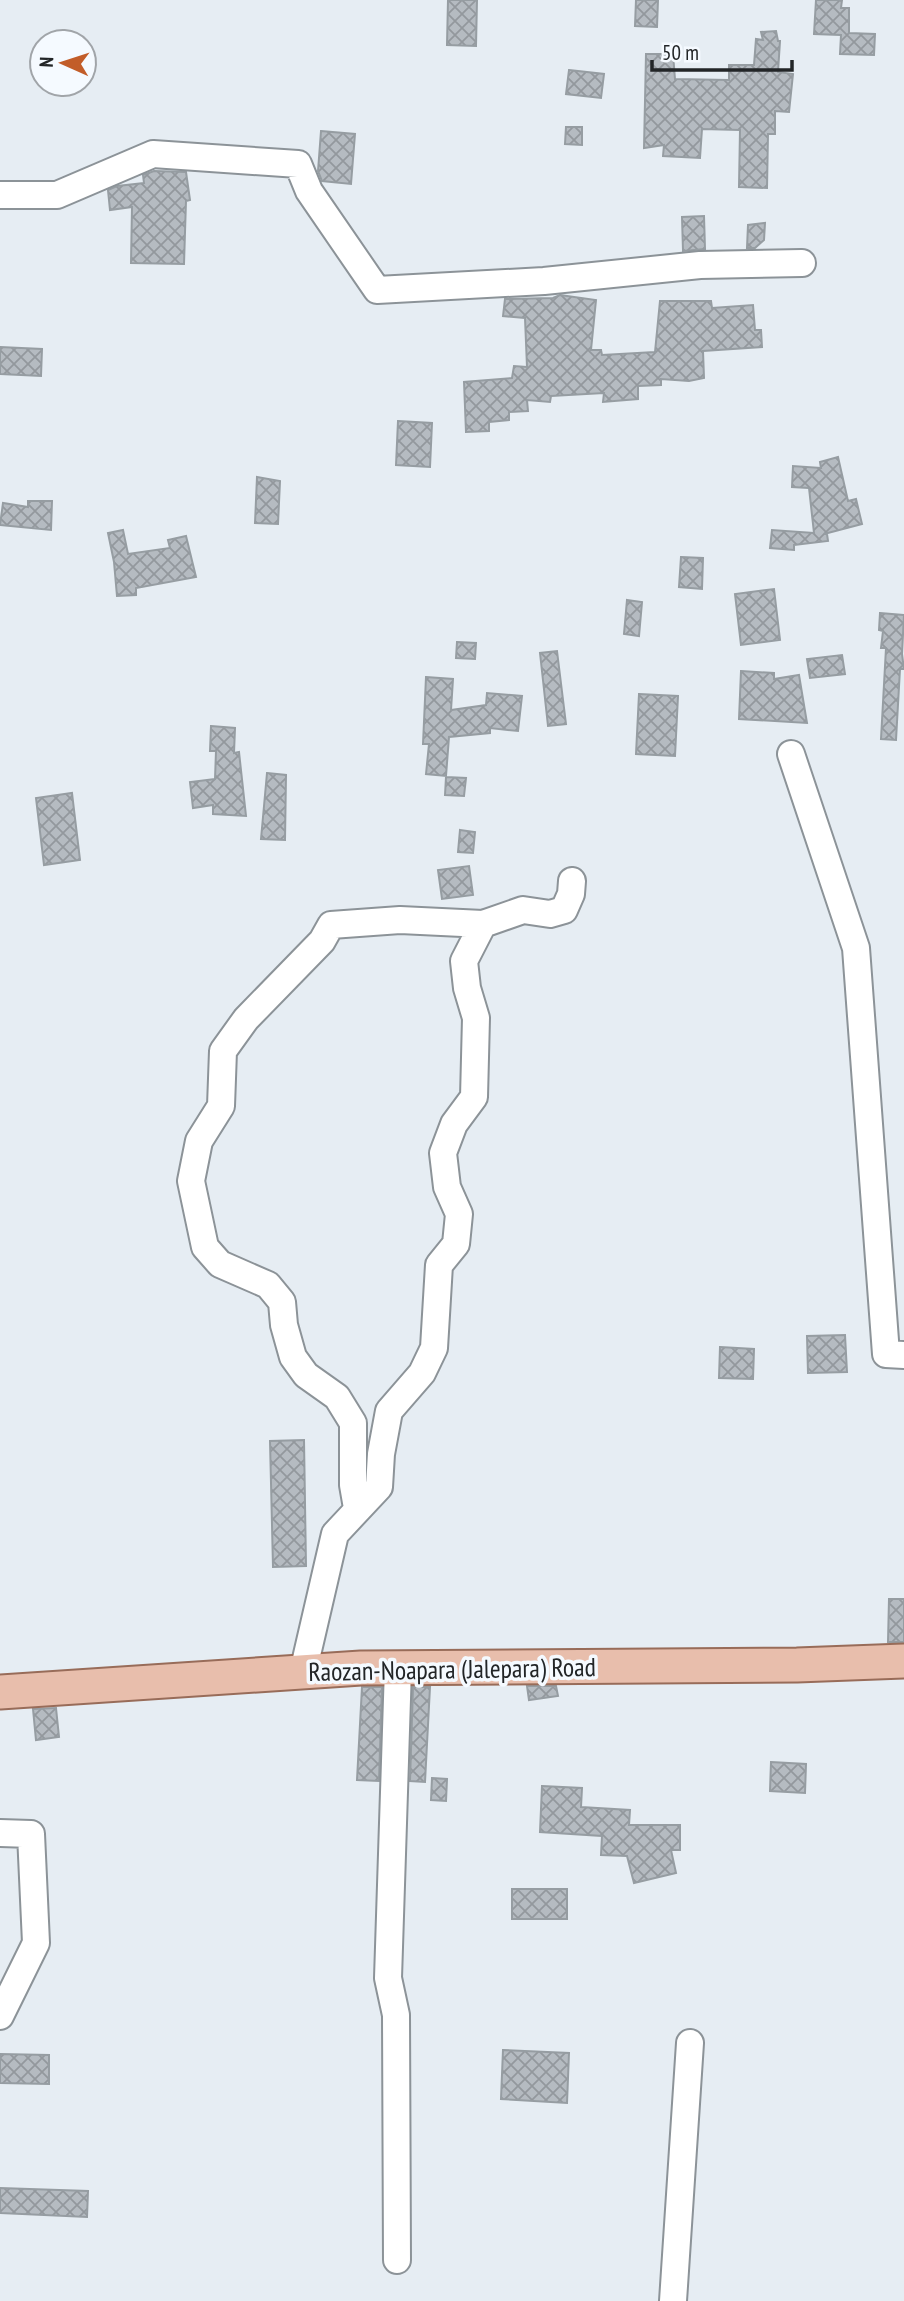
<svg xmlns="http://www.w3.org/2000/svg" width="904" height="2301" viewBox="0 0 904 2301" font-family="'PT Sans Narrow',sans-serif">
<defs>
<pattern id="building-cross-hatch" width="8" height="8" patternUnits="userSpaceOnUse" patternTransform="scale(1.75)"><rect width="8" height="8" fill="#b5bbc1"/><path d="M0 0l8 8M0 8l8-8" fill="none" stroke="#93989d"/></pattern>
</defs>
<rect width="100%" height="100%" fill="#e6edf3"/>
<path fill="url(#building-cross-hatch)" stroke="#969da2" stroke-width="2" d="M448 0H477L476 46 447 45Z
M636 0H658L657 27 635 26Z
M816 0H842L841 8H849V33L875 34 874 55 840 54 841 35 814 34Z
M776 31 778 41H780L778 72 793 74 789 112 775 111V134H768L767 188 739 187 740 130 702 129 700 158 663 156 664 145 644 148 646 54H673L675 79 729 80V65H754L756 39 763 40 761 32Z
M569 70 604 74 601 98 566 94Z
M566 127H582V145L565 144Z
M321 131 355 134 351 184 322 181 318 171Z
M154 171 186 172 190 200 186 201 184 264 131 263 132 207 110 210 108 190 117 186 144 183 143 175Z
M704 216 705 249 683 251 682 217Z
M765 223 764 240 755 248H747L748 225Z
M560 295 596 300 591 350H601L602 355 655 352 660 301H711L712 308 753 305 755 330H761L762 347 703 351 704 378 689 381 661 379V385L638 386V399L603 402 604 393 551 396 550 402 527 400 528 411 509 412V420L489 422V431L466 432 464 382 512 378 514 366 527 367 525 318 503 316 505 299 553 298Z
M0 347 42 349 41 376 0 374Z
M398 421 432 423 430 467 396 465Z
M838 457 848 501 856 499 862 524 824 534H827L828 541 794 545V550L770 548 772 530 814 533 809 488 792 487 793 466 821 468 820 462Z
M257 477 280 481 278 524 255 523Z
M28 501H52L51 530 0 525 3 503 28 507Z
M123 530 128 554 170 548 168 540 186 536 196 577 136 588V595L117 596 114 562 108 533Z
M681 557 703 558 702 589 679 587Z
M774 589 780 640 741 645 735 594Z
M627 600 642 602 639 636 624 634Z
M880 613 904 615 902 654 904 669H900L896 740 881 739 886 648H881L883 631 879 630Z
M457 642 476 643 475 659 456 658Z
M557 651 566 724 548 726 540 653Z
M842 655 845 674 810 678 807 659Z
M741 671 774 673V679L799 675 807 723 739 719Z
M426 677 453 679 451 710 486 705 487 693 522 696 518 731 490 728V733L449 737 446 776 426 774 429 744H423Z
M639 694 678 696 675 756 636 754Z
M211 726 235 728 234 753 239 752 246 816 213 814V805L193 808 190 782 215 779 216 751H210Z
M267 773 286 775 285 840 261 839Z
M446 777 466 778 464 796 445 795Z
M72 793 80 860 44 865 36 798Z
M460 830 475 832 473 853 458 852Z
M469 866 473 895 442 899 438 870Z
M845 1335 847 1372 808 1373 807 1336Z
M720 1347 754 1349 753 1379 719 1378Z
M304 1440 306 1566 273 1567 270 1441Z
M889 1599H904V1642H888Z
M527 1686H556L558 1696 529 1700Z
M362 1687H382L379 1781 357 1780Z
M413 1687H430L425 1782 410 1781Z
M56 1708 59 1737 36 1740 33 1709Z
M771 1762 806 1764 805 1793 770 1791Z
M432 1778 447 1779 446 1801 431 1800Z
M542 1786 582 1788 581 1807 630 1810 629 1825H680V1850H671L676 1873 634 1883 627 1856 601 1855 602 1836 540 1832Z
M512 1889H567V1919H512Z
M503 2050 569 2053 567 2103 501 2099Z
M0 2054 49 2055V2084L0 2083Z
M0 2188 88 2191 87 2217 0 2213Z"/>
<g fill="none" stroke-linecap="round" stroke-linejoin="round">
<g stroke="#8c9398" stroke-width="30">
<path id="minor" d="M0 195H57L153 154 298 164 309 191 377 290 544 281 700 265 802 263
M791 754 856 948 886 1354 904 1355
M357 1508 353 1485V1423L337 1397 306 1375 293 1357 284 1325 282 1302 268 1285 220 1264 205 1247 191 1181 199 1141 221 1106 223 1051 246 1019 322 941 331 925 400 920 483 924 523 910 550 914 564 910 571 894 572 881
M303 1672 335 1534 379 1487 381 1454 389 1411 422 1373 434 1348 439 1265 456 1244 459 1214 447 1187 443 1153 454 1124 474 1097 476 1018 467 988 464 961 483 924
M0 1833 31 1834 36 1943 0 2016
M397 2260 396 2015 388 1978 398 1668
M673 2301 690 2043"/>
</g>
<g stroke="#986c59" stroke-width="37">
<path id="major" d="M0 1692 361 1668 797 1665 904 1661"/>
</g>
<use href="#minor" stroke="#fff" stroke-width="26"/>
<use href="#major" stroke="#e8beac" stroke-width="33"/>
</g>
<g text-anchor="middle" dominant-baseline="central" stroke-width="7" stroke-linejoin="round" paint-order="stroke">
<g font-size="26" fill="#222527" stroke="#f5faff">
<text transform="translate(452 1669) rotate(-1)">Raozan-Noapara (Jalepara) Road</text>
</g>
</g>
<g transform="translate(63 63) rotate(273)"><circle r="33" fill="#f5faff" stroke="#a1a5a9" stroke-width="2"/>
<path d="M0-5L12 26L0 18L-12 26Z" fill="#c25d29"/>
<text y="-10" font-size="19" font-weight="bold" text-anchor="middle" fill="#222527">N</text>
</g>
<path d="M652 60v10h140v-10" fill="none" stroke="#222527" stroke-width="3.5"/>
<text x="662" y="60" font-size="21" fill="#222527" stroke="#f5faff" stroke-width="5" paint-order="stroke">50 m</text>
</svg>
